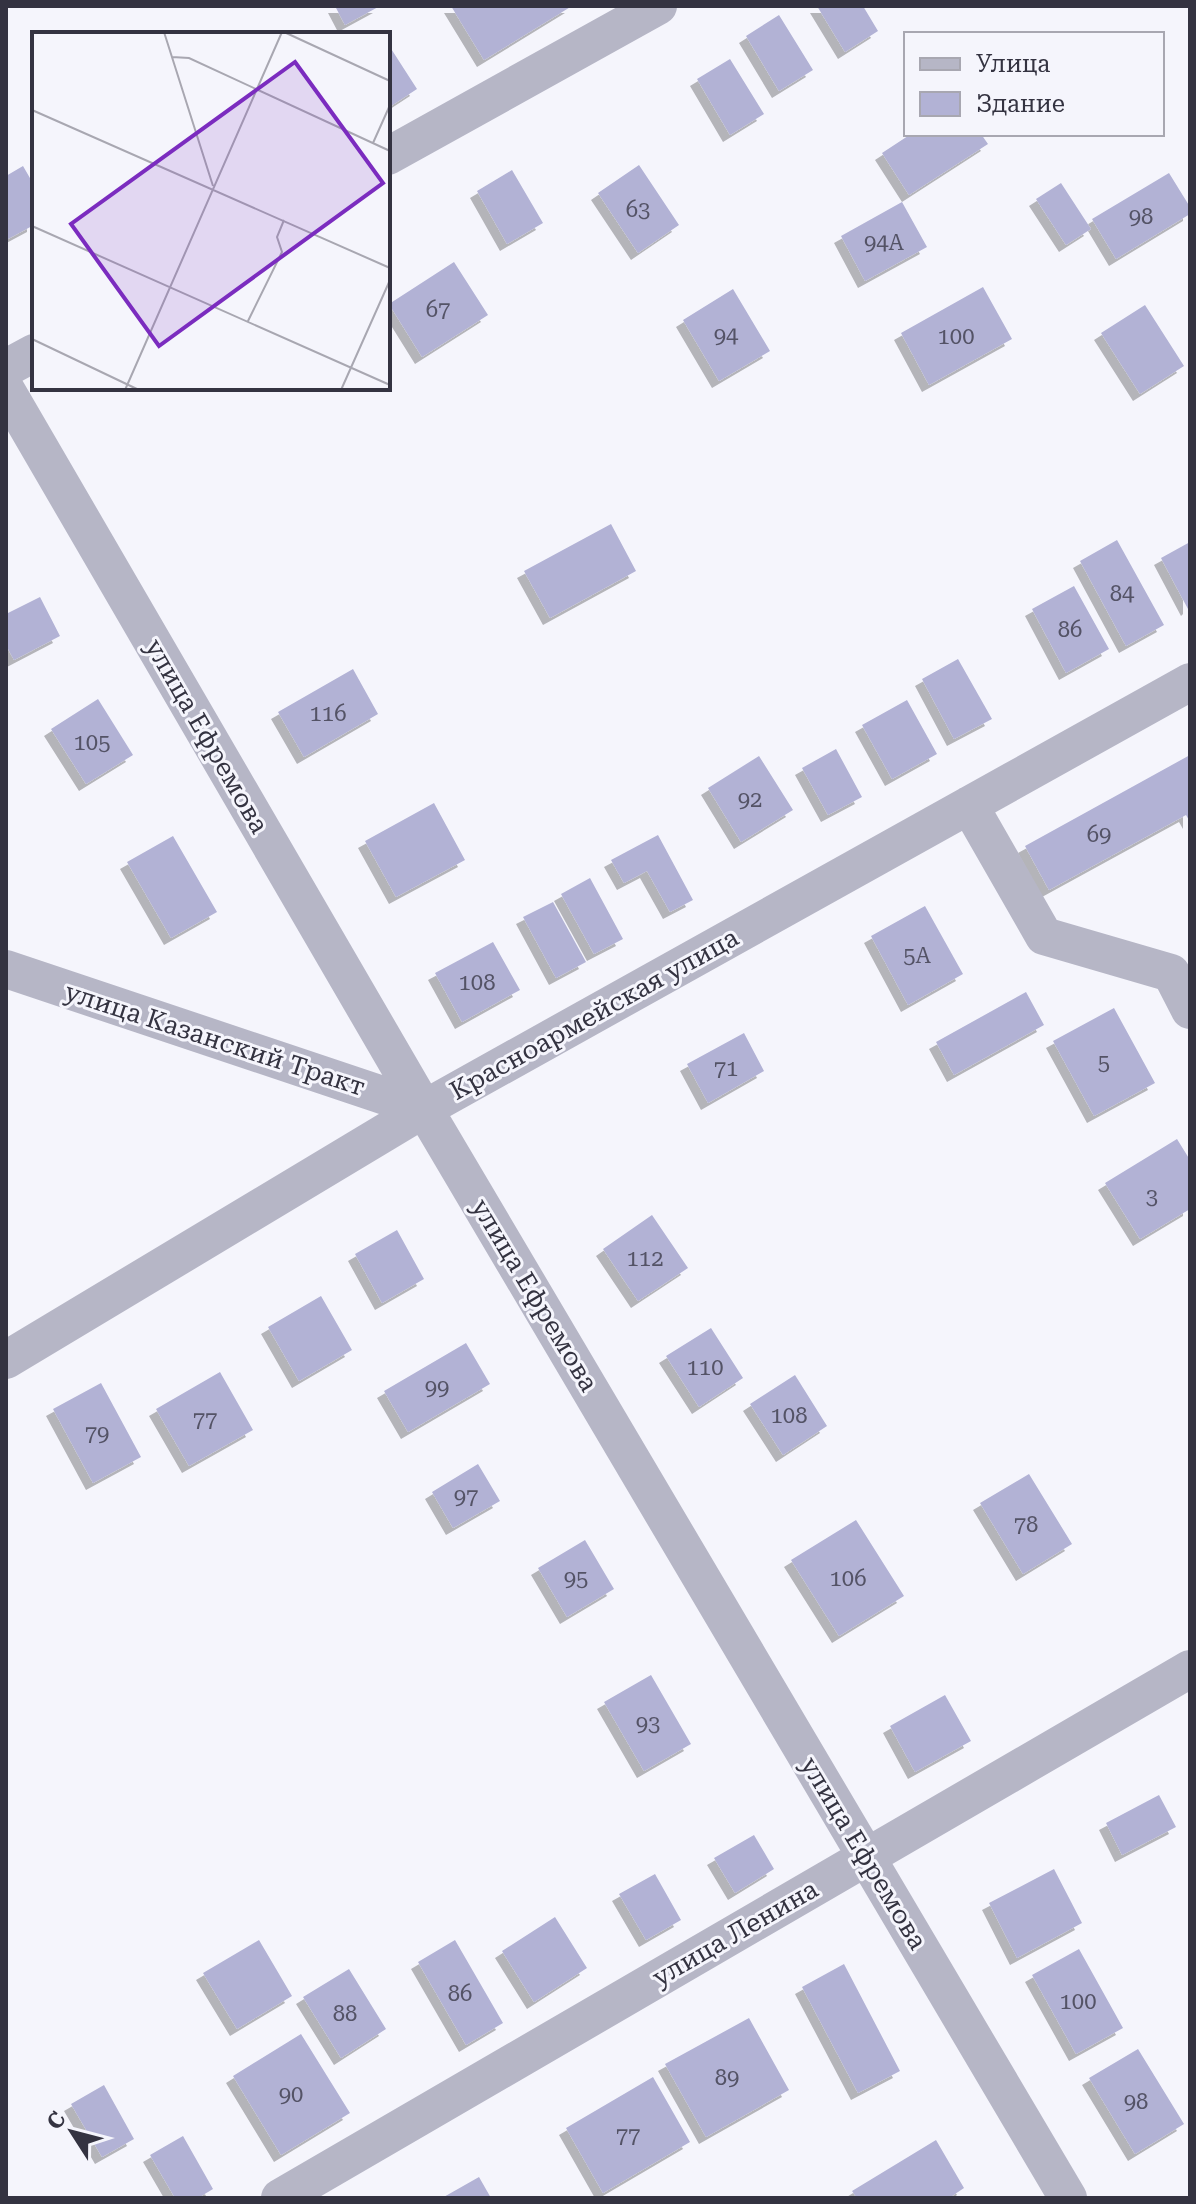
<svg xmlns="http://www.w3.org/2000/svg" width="1196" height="2204" viewBox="0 0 1196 2204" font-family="'Roboto Serif',serif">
<defs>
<filter id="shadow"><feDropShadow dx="-7" dy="7" stdDeviation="0" flood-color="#0004"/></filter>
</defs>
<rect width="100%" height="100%" fill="#f5f5fc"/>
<path fill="#b2b2d5" filter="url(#shadow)" d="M335 6H380L345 25Z
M451 6H572L484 60Z
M817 6H863L878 31 845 52Z
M779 15 813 70 779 91 746 36Z
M388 44 417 89 388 108Z
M730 59 764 114 730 135 697 79Z
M911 134H981L988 144 909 195 882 153Z
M639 165 679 225 638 253 598 193Z
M23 166 34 185V225L6 240V176Z
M512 170 543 223 507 244 477 191Z
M1169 173 1190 207V214L1116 259 1092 219Z
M1061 183 1091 229 1066 245 1036 199Z
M902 202 927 247 865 281 841 236Z
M454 262 488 315 422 357 389 304Z
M983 287 1012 339 929 385 901 333Z
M733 289 770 351 719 381 683 320Z
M1145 305 1184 366 1140 394 1101 333Z
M611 524 636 571 550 618 524 571Z
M1117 540 1164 625 1126 646 1080 561Z
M1190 542V607L1188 609 1161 558Z
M1074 586 1109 649 1066 673 1032 609Z
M40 597 60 636 14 660 6 645V614Z
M958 659 992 719 954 739 922 679Z
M353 669 378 714 304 757 278 712Z
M98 699 133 755 86 784 51 729Z
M907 700 937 754 892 779 862 725Z
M836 749 862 797 828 815 802 768Z
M1190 755V822L1186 815 1049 890 1025 846Z
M759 756 793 810 741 842 708 788Z
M434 803 465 860 396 897 365 841Z
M658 835 693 900 670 912 647 871 624 883 611 860Z
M173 836 217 912 171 938 127 862Z
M590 878 623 939 594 954 561 894Z
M553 902 586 962 556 978 523 917Z
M925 906 963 974 908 1005 871 936Z
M493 942 520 990 462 1022 435 973Z
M1026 992 1044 1025 954 1075 936 1042Z
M1114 1008 1155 1083 1094 1116 1053 1041Z
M744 1033 764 1071 708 1103 687 1064Z
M1177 1139 1190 1160V1209L1140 1239 1105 1183Z
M652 1215 688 1268 638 1301 603 1249Z
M397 1230 424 1279 382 1303 355 1254Z
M321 1296 352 1350 299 1381 268 1327Z
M711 1328 743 1378 699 1407 666 1356Z
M466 1343 490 1384 408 1432 384 1391Z
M220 1372 253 1430 189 1466 156 1409Z
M795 1375 827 1426 783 1455 750 1404Z
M101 1383 141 1457 93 1483 53 1409Z
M478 1464 500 1501 453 1528 432 1492Z
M1029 1474 1072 1544 1023 1574 980 1503Z
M856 1520 904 1596 839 1636 791 1560Z
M585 1540 614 1589 567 1617 538 1568Z
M651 1675 691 1744 644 1771 604 1702Z
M945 1695 971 1741 915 1772 890 1726Z
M1159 1795 1176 1827 1122 1855 1106 1823Z
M754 1835 774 1869 735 1893 714 1858Z
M1054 1869 1082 1923 1017 1958 989 1903Z
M655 1874 681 1920 646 1940 619 1894Z
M555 1917 587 1968 534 2002 502 1951Z
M259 1940 292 1996 237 2029 203 1973Z
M455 1940 503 2023 466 2045 418 1962Z
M1079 1949 1123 2028 1076 2054 1032 1975Z
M844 1964 900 2071 858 2093 802 1987Z
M349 1969 386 2029 341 2058 303 1997Z
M749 2018 789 2090 706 2137 665 2064Z
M301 2034 350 2113 281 2155 233 2076Z
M1138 2049 1184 2124 1135 2154 1089 2078Z
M653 2077 690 2142 603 2193 566 2128Z
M104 2085 134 2139 102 2157 71 2104Z
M183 2136 213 2189 198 2198H175L150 2155Z
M936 2140 964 2188 949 2198H857L852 2191Z
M479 2177 491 2198H442Z"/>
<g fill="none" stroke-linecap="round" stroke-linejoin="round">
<path stroke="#b6b6c6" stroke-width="38" d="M388 156 658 6
M6 368 34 353
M6 390 424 1109 1068 2198
M969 805 1044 936 1171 973 1190 1010
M6 969 424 1109
M6 1360 424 1109 1190 682
M280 2198 1190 1669"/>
</g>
<g text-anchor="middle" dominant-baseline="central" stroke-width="6" stroke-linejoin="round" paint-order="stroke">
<g font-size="22" fill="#545366">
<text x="638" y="209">63</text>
<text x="1141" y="216">98</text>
<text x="884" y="242">94А</text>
<text x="438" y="309">67</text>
<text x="726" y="335">94</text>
<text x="956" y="336">100</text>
<text x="1122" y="593">84</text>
<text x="1070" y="629">86</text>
<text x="328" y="713">116</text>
<text x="92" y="742">105</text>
<text x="750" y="799">92</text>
<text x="1099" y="834">69</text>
<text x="917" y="955">5А</text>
<text x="477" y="982">108</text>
<text x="1104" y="1062">5</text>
<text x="726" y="1068">71</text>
<text x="1152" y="1196">3</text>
<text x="645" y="1258">112</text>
<text x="705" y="1367">110</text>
<text x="437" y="1387">99</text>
<text x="789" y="1415">108</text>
<text x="205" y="1419">77</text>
<text x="97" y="1433">79</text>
<text x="466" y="1496">97</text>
<text x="1026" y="1524">78</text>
<text x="576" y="1578">95</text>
<text x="848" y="1578">106</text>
<text x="648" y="1723">93</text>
<text x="460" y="1993">86</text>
<text x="1078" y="2001">100</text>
<text x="345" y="2013">88</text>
<text x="727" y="2077">89</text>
<text x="291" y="2094">90</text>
<text x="1136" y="2101">98</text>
<text x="628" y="2135">77</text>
</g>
<g font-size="26" fill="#343341" stroke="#f5f5fc">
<text transform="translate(207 736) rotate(60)">улица Ефремова</text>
<text transform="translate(594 1014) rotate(-29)">Красноармейская улица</text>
<text transform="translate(215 1039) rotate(18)">улица Казанский Тракт</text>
<text transform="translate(535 1295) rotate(59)">улица Ефремова</text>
<text transform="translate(864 1853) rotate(59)">улица Ефремова</text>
<text transform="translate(735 1933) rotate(-30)">улица Ленина</text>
</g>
</g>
<g transform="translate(32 32)">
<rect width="358" height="358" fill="#f5f5fc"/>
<path fill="none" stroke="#a8a7b1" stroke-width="2" d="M132 0 181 154M252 0 358 49M140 25 157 26 358 119M0 78 358 236M341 111 358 73M0 194 358 353M216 289 250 220 245 205 252 188M0 307 107 358M93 358 250 0M309 358 358 248"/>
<path fill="#7b2cbf" fill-opacity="0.15" stroke="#7b2cbf" stroke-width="4" d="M263 30 351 151 127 314 39 192Z"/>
<rect width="358" height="358" fill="none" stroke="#343341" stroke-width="4"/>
</g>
<rect width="1196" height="2204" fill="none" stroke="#343341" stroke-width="16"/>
<rect x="904" y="32" width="260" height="104" fill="#f5f5fc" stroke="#a8a7b1" stroke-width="2"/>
<rect x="920" y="58" width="40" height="12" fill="#b6b6c6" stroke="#a8a7b1" stroke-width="2"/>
<text x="976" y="72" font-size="24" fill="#343341">Улица</text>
<rect x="920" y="92" width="40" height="24" fill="#b2b2d5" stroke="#a8a7b1" stroke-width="2"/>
<text x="976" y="112" font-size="24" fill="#343341">Здание</text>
<g transform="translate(72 2132) rotate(306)" stroke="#f5f5fc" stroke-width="6" paint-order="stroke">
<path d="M0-6L14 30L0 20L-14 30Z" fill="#343341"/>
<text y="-12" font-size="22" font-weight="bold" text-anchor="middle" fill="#343341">С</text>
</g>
</svg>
